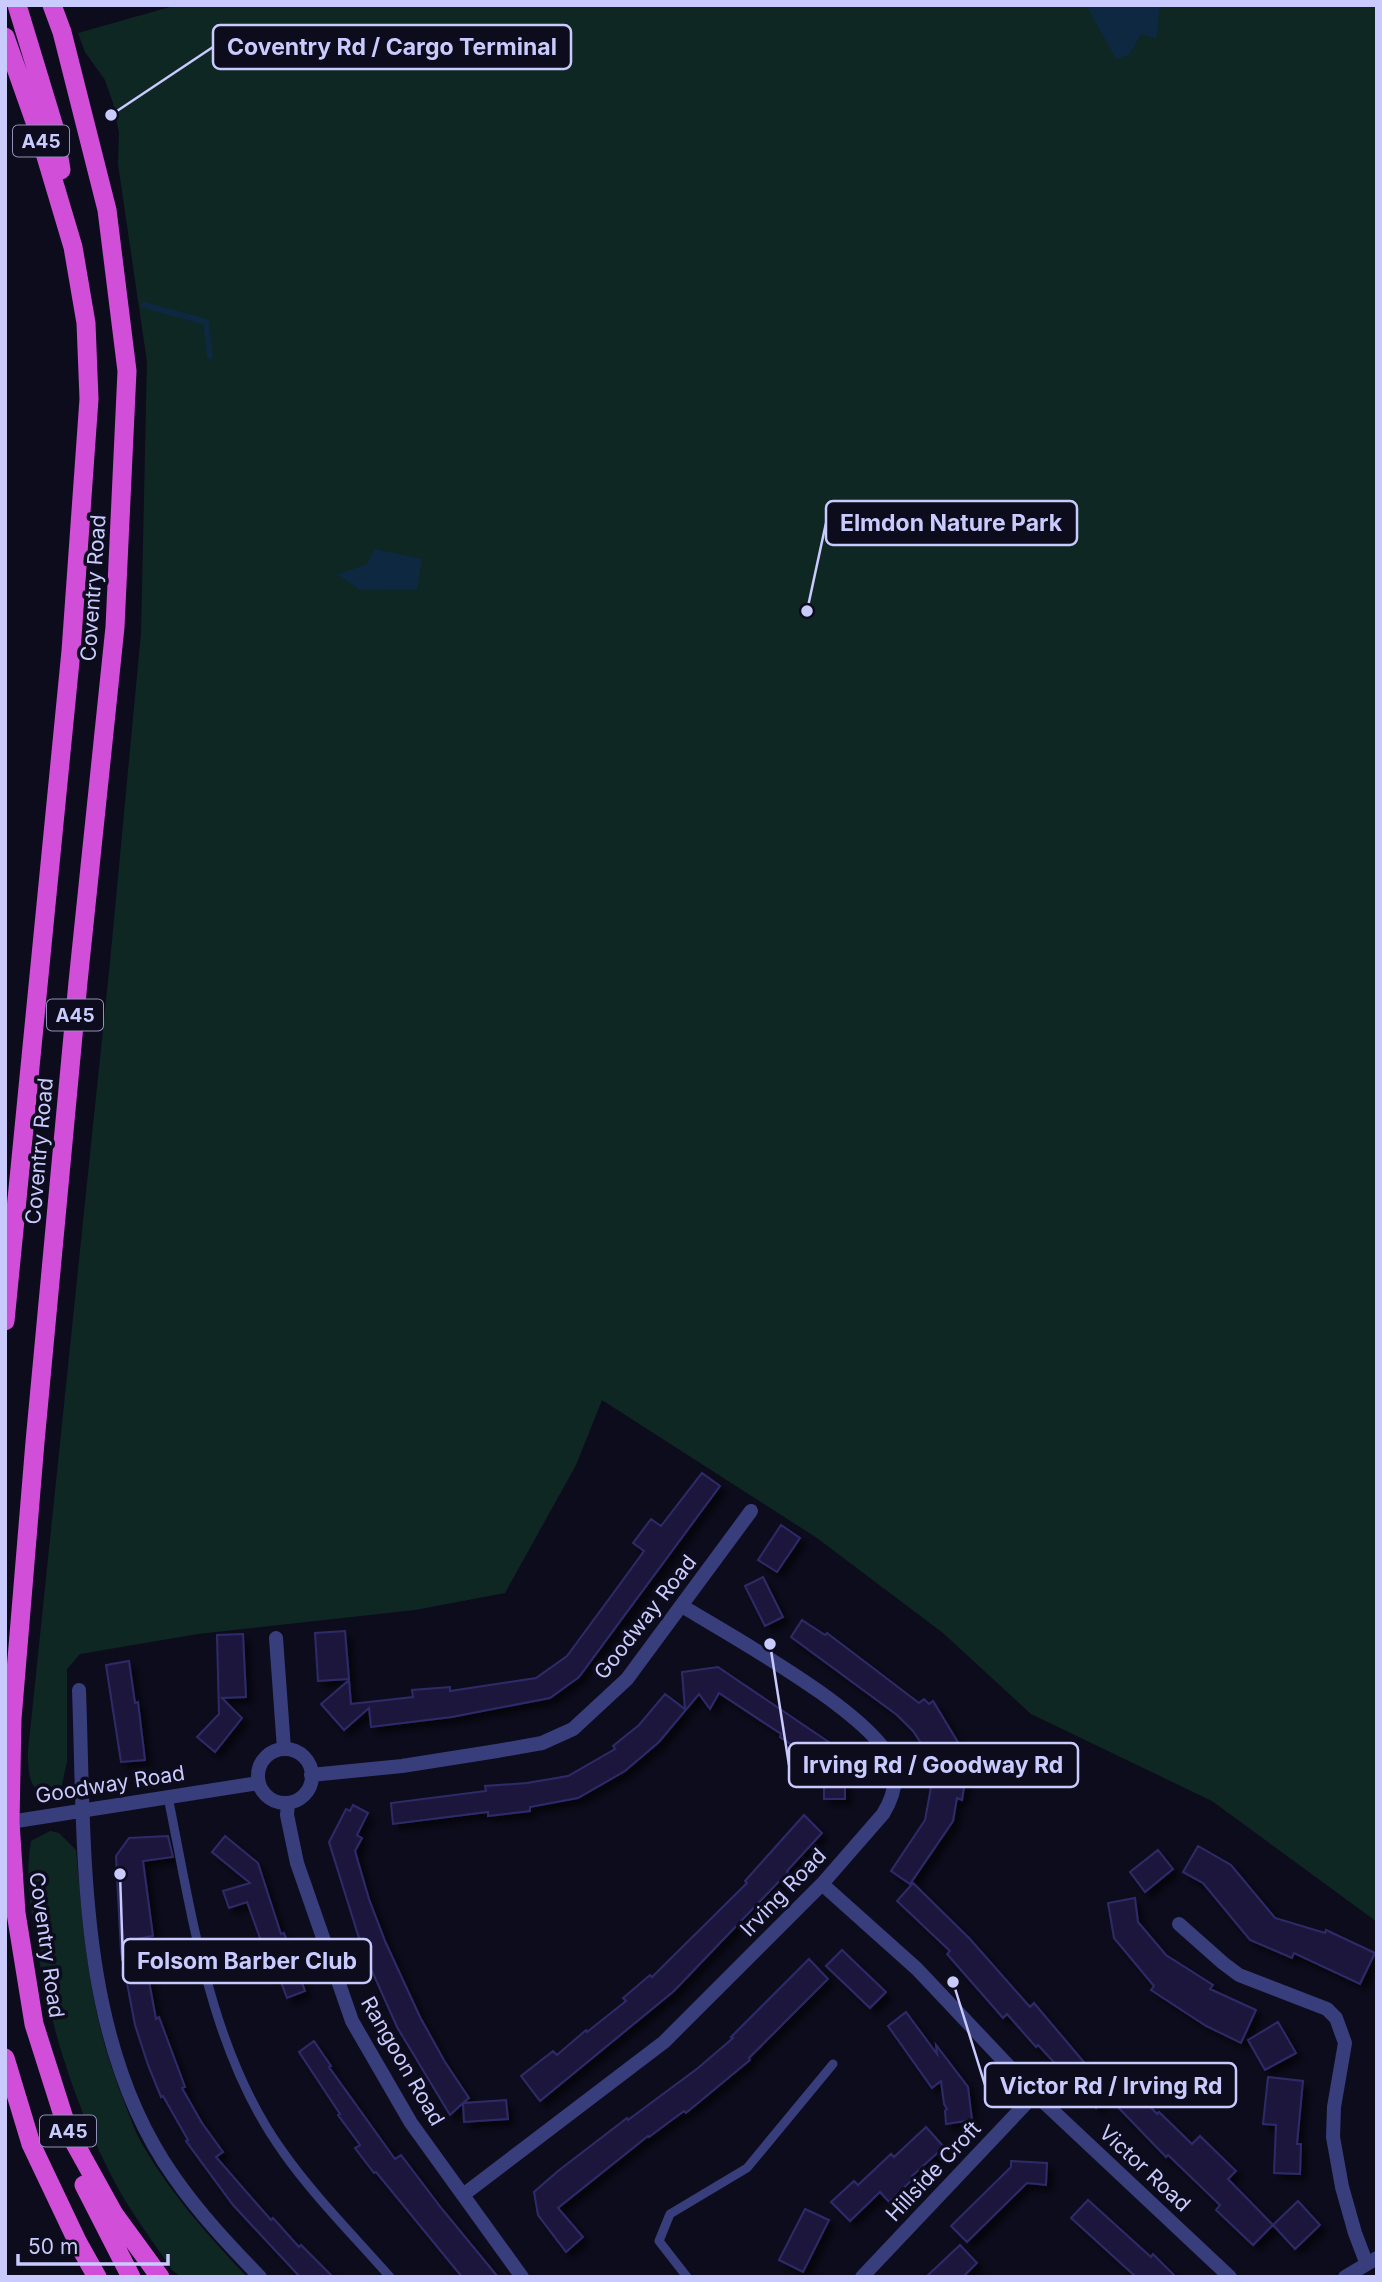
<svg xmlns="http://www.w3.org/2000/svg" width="1382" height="2282" viewBox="0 0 1382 2282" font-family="Inter,sans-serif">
<defs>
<filter id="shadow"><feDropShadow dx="6" dy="6" stdDeviation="3.5" flood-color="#0009"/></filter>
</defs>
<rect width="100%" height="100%" fill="#0d0c1d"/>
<path fill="#0f2723" d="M177 5H1377V1922L1212 1801 1031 1714 943 1633 817 1538 602 1400 576 1465 505 1593 415 1610 198 1634 80 1654 67 1669V1761L61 1790C29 1804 28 1773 28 1751L110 962 141 633 147 362 118 164 119 133 113 103 105 80 85 52 78 33Z
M50 1831 59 1833 76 1850C84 1940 90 2019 125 2104 130 2117 135 2132 142 2144 170 2193 208 2235 247 2277H181L172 2270C155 2244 135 2218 119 2190 78 2115 51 2031 37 1947 31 1913 25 1875 31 1841Z"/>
<path fill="#0d2840" d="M1086 5H1160L1156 38 1141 34 1129 55 1116 59Z
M375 549 422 559 417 589 360 590 337 574 366 565Z"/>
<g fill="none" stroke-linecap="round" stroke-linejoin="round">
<path stroke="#0d2840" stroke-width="6" d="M144 305 206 322 210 356"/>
</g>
<path fill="#1b193d" stroke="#2f2b69" stroke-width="2" filter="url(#shadow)" d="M702 1473 720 1486 579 1677 550 1698 452 1717 371 1727 369 1708 344 1730 321 1704 349 1680 351 1704 413 1697 412 1690 450 1687V1691L536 1678 567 1656 620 1584 644 1551 633 1543 651 1519 661 1526Z
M781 1525 800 1538 777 1572 758 1560Z
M763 1577 783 1617 765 1626 745 1586Z
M802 1620 825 1635 827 1633 919 1703 924 1699 929 1704 933 1701 973 1767 967 1769 962 1800 957 1798 953 1821 910 1884 891 1871 925 1820 934 1771 926 1751 913 1731 897 1715 791 1637Z
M345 1631 349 1679 318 1681 315 1633Z
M243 1634 246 1697 222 1698 242 1718 215 1752 197 1737 219 1714 217 1635Z
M129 1661 135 1703 138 1702 145 1760 121 1762 106 1665Z
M718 1667 839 1749V1759H845V1799H824V1767L780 1737 781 1734 719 1693 710 1709 699 1694 659 1742 625 1771 578 1798 530 1807V1811L488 1816V1812L393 1824 391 1803 486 1791 485 1786 527 1783 568 1776 615 1749 613 1746 639 1725 665 1694 685 1709 682 1672Z
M353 1805 368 1813 357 1835 362 1838 355 1851 369 1899 385 1941 420 2017 445 2062 469 2098 463 2103 506 2100 508 2119 464 2122 463 2103 450 2115 397 2027 363 1951 329 1842 346 1809 350 1811Z
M804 1815 822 1833 787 1871 788 1872 674 1991 540 2101 521 2076 553 2051 557 2055 586 2030 587 2032 626 2001 623 1998 650 1975 652 1977 747 1883 745 1881Z
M168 1836 173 1857 143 1861 153 1936 141 1938 156 2019 159 2017 185 2087 182 2088 202 2123 223 2152 216 2157 271 2220 273 2218 299 2247 301 2245 333 2277H300L233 2205 186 2141 188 2140 163 2096 161 2097 148 2065 135 2025 121 1952 116 1856 129 1838Z
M225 1836 258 1863 281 1934 284 1933 305 1991 287 1998 278 1974 269 1978 257 1943 261 1941 247 1902 229 1908 223 1891 250 1883 212 1852Z
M1198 1846 1231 1865 1275 1918 1325 1933 1326 1930 1375 1953 1360 1984 1294 1953 1292 1958 1250 1940 1203 1883 1183 1872Z
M1158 1850 1173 1869 1145 1892 1130 1872Z
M913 1883 970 1939 1030 2007 1034 2003 1088 2067 1113 2091 1096 2108 1038 2045 1036 2047 1007 2014 1003 2018 947 1954 950 1951 897 1901Z
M1135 1898 1138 1922 1166 1955 1213 1985 1210 1989 1256 2010 1241 2043 1206 2026 1151 1990 1154 1986 1114 1938 1108 1903Z
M842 1950 886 1992 870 2008 826 1966Z
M809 1959 828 1979 749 2058 750 2060 686 2113 684 2111 649 2137 648 2136 558 2208 583 2237 566 2252 538 2215 534 2192 558 2171 627 2118 628 2120 698 2068 733 2038 731 2037Z
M906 2012 937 2054 936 2045 968 2087 972 2120 946 2124 945 2111 947 2109 944 2104 941 2081 932 2088 888 2026Z
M1278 2022 1296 2053 1265 2070 1248 2040Z
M314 2041 331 2066 329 2067 395 2159 401 2155 442 2209 498 2277H462L376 2172 374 2173 355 2148 360 2145 338 2115 340 2114 299 2052Z
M1268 2077 1303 2081 1297 2144H1301L1300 2174 1274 2173 1276 2125 1263 2124Z
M1130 2084 1157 2114 1159 2112 1192 2144 1200 2136 1236 2171 1228 2179 1273 2225 1253 2245 1216 2210 1220 2205 1168 2155 1166 2157 1112 2101Z
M926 2127 944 2147 912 2176 914 2178 889 2202 880 2192 850 2221 831 2202 854 2181 858 2185 891 2154 894 2157Z
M1011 2161 1047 2163 1046 2185 1027 2183 967 2242 951 2226 1011 2167Z
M1088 2200 1151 2257 1153 2254 1176 2277H1136L1071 2218Z
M1298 2201 1320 2225 1295 2249 1273 2225Z
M805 2209 829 2220 803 2272 779 2260Z
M960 2245 977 2263 963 2277H926Z"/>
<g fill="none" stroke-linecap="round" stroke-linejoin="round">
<path stroke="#383e7b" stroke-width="9" d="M168 1797C192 1915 210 2051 283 2152 314 2196 354 2236 390 2277
M687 2277 659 2241 670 2214 747 2168 833 2064"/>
<path stroke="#383e7b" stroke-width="14" d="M276 1638 284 1749
M79 1690C85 1851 76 2039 174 2177 199 2213 229 2245 260 2277
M258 1776a27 27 0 1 1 54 0a27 27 0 1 1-54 0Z
M311 1775 402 1766 497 1751 542 1743 573 1729 627 1679 751 1511
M288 1803 287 1815 297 1863 352 2021 411 2123 522 2277
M10 1822 258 1783
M822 1884 917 1969 1035 2094 1230 2277
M1179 1924 1223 1963 1239 1975 1327 2009 1336 2018 1345 2043 1334 2107 1333 2137 1342 2187 1355 2233 1366 2262
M463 2195 664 2042 822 1884 883 1814C891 1801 897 1784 894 1768 882 1718 729 1635 682 1606
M862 2277 1035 2094
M1345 2277 1377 2258"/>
<path stroke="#d04ed8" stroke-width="19" d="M17 5 54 127 61 170
M52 5 62 32 107 210 127 371 115 627 78 982 35 1442 12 1719 10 1822 16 1913 34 2024 68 2131 114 2214 160 2277
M5 37 39 133 73 247 86 323 89 399 71 651 5 1321
M5 2058 31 2144 78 2243 97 2277
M84 2185 131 2277"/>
</g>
<g text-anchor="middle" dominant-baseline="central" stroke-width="7" stroke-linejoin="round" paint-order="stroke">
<g fill="#0d0c1d" stroke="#9191ba" stroke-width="2">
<rect x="13" y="125.5" width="56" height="31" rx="5"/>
<rect x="47" y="999.5" width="56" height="31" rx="5"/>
<rect x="40" y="2115.5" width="56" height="31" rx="5"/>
</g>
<g font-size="19" font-weight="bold" fill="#c9cafe">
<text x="41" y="141">A45</text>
<text x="75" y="1015">A45</text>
<text x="68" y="2131">A45</text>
</g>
<g font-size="21" fill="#c9cafe" stroke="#0d0c1d">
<text transform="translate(93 588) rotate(-86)">Coventry Road</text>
<text transform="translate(39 1151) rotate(-85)">Coventry Road</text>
<text transform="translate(645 1617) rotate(-52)">Goodway Road</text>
<text transform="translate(110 1784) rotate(-9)">Goodway Road</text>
<text transform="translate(783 1892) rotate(-46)">Irving Road</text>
<text transform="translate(47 1945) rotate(82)">Coventry Road</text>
<text transform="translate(403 2061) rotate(60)">Rangoon Road</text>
<text transform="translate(1145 2168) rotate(43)">Victor Road</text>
<text transform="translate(933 2171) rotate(-47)">Hillside Croft</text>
</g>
</g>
<path fill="none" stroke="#c9cafe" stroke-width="2.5" d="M111 115L213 47M807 611L826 523M770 1644L789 1765M120 1874L123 1961M953 1982L985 2085"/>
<g fill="#c9cafe" stroke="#0d0c1d" stroke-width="2.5">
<circle cx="111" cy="115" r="7"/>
<circle cx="807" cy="611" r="7"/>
<circle cx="770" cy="1644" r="7"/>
<circle cx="120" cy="1874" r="7"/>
<circle cx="953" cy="1982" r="7"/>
</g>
<g fill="#0d0c1d" stroke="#c9cafe" stroke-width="2.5">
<rect x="213" y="25" width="358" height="44" rx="7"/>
<rect x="826" y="501" width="251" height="44" rx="7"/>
<rect x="789" y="1743" width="289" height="44" rx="7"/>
<rect x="123" y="1939" width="248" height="44" rx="7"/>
<rect x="985" y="2063" width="251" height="44" rx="7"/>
</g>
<g font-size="23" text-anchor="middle" font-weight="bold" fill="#c9cafe">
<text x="392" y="55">Coventry Rd / Cargo Terminal</text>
<text x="951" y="531">Elmdon Nature Park</text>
<text x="933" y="1773">Irving Rd / Goodway Rd</text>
<text x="247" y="1969">Folsom Barber Club</text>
<text x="1111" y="2094">Victor Rd / Irving Rd</text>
</g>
<rect width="1382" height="2282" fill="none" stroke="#c9cafe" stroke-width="14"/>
<path d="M18 2254v10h150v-10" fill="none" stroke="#c9cafe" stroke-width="3.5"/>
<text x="28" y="2254" font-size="21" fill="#c9cafe" stroke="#0d0c1d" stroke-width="5" paint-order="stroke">50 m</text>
</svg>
